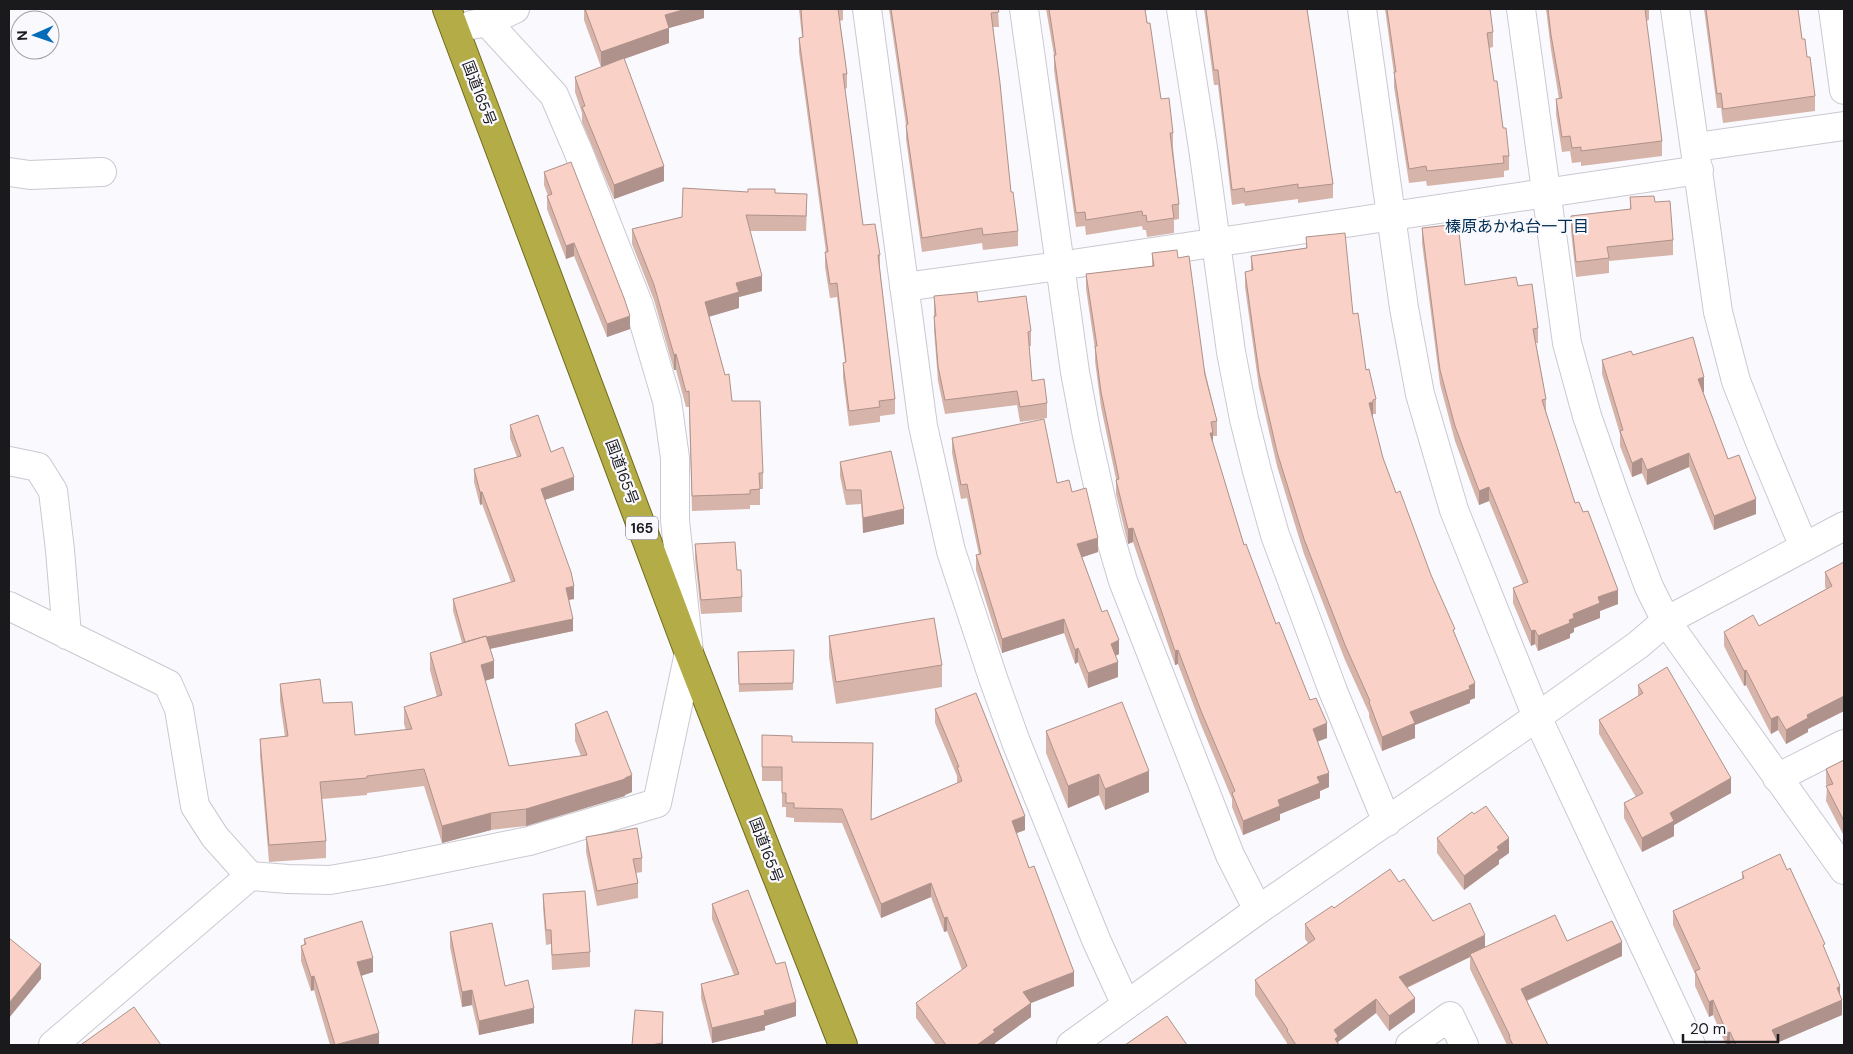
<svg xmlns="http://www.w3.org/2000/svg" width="1853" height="1054" viewBox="0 0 1853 1054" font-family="'DM Sans','Noto Sans JP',sans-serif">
<rect width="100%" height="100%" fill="#f9f9fe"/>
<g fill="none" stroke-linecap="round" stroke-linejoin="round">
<g stroke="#cac9d1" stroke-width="30">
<path id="minor" d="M867 9 923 426 951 551 993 678 1016 742 1097 942 1126 1005
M1024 9 1075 372 1087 436 1108 530 1123 581 1230 855 1258 910
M1181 9 1203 148 1231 352 1244 419 1257 471 1275 535 1333 691 1387 822
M1362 9 1404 308 1420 394 1454 510 1537 717
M1521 9 1567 343 1587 416 1616 499 1649 587 1666 621 1844 870
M1675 9 1718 312 1736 381 1762 447 1804 547
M1833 9 1844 90
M471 25 487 22 515 9
M1696 147 1844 126
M9 172 30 175 102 172
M904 287 1059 266 1699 170
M9 461 38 467 53 491 60 550 67 635
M9 606 168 684 179 709 195 806 215 837 250 876
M1777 778 1844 744
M53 1045 250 876 288 879 330 880 382 871 529 841 657 803 689 653 675 520V458L667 401 639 306 578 151 554 95 487 22
M1410 1045 1450 1016 1464 1045"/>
</g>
<g stroke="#cac9d1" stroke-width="30">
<path id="tertiary" d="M1537 717 1691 1045
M1071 1045 1258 910 1537 717 1638 645 1666 621 1844 526"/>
</g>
<g stroke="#716b1a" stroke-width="30">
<path id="trunk" d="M447 9 689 653 843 1045"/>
</g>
<use href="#minor" stroke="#fff" stroke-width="28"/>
<use href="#tertiary" stroke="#fff" stroke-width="28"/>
<use href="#trunk" stroke="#b3ac47" stroke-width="28"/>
</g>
<path fill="#d6b4aa" d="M584 9H704V18L669 28V43L624 59 664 181 614 199 582 122V113L575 92V77L601 67 584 20Z
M799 9H843V20L840 21 847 74V88L845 89 863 225 880 255V269L895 399V414L880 416V422L849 426 843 377V363L845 362 837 297 830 298 825 267V252H826L799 52V38L802 37Z
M889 9H998L999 27H993L1011 192 1018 231V246L983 250 982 243 922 252 906 139V125Z
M1046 9H1145L1161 99 1173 133V147L1179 204V219L1174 220V233L1147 237 1146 230H1143L1142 226 1086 235 1085 226 1076 227 1054 70V55Z
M1204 9H1307L1333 184V198L1298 203V199L1245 206 1244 203 1232 205 1218 85H1214Z
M1385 9H1490L1493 32V47L1489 48 1494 81 1509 156V170L1504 171V177L1427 186 1426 181 1409 183 1394 87V74Z
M1546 9H1649V20L1646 21 1662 141V156L1581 166V162L1572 163 1570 151 1562 152 1556 114V99H1559L1551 50Z
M1704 9H1798L1802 39 1815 96V111L1723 123 1721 108H1717Z
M544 172 630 329 607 337 574 256 566 259 547 209V196H548L544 185Z
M775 193 807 210 806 231H750L762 291 739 297V308L709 316 732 401 763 473V489H760V505H750V509L692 511 689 407H686L676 370H674L654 300 632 244V229L682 217Z
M1630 197 1655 202 1673 240V255L1609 261V273L1576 277 1571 231V216L1630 209Z
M1422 228 1465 285 1518 286 1538 328V343H1536L1546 399V412L1575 503 1618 604 1600 611V618L1574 628V632L1570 634V638L1538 651 1535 644 1531 646 1513 603V588L1523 584 1489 501 1479 505 1455 441 1440 384 1422 243Z
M1306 237 1353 314 1366 370 1376 399V414H1373V417H1372L1383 458 1396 493 1431 575 1455 634 1475 698 1470 700V703L1415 725V738L1382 751 1369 717V713L1345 660 1304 554 1277 466 1259 388 1245 287V272L1251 271V256L1306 248Z
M1152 253 1178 258 1217 421V436H1213V444L1244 545 1276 624 1327 738 1317 742 1329 787 1320 791V798L1280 814V820L1243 835 1232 807V799L1201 725 1178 664 1175 665 1133 542 1128 544 1116 494V479L1101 407 1095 361V349L1086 289V274L1152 266Z
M934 296 978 302 1031 331V346H1029L1032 381 1047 403V418L1020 422 1017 405 945 414 938 381 934 330Z
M1633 355 1704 392H1703L1728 459 1756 514 1714 530 1689 467 1647 485 1642 473 1632 477 1620 446V434L1602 374V360Z
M510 425 551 452 574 490 545 500 574 599 569 600 573 631 490 649 494 678 485 681 509 766 581 756 575 741V724L632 792 625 795V796L526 826 491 830 442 843 424 786 367 793V795L322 799 326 841V858L269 862 260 756V739L285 737 280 701V684L323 703 355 735 406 730 404 724V707L437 697 430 670V653L462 643 453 611V599L511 582 482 504 480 505 474 482V469L517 457 510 438Z
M952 438 1057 483 1072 492 1098 552 1082 557 1102 612 1119 654 1115 656 1118 677 1088 688 1078 662 1075 664 1064 633 1002 653 976 570V555H979L967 498 961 499 952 453Z
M840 462 904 524 863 533 861 504 846 505 840 476Z
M695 544 737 570 742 597V612L701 614 695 559Z
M1844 562V711L1808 729V732L1786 744 1778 730 1771 734 1746 685 1744 686 1724 646V632L1759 626 1826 589 1825 586V572Z
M829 636 942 665V687L836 704 829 657Z
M794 650 793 690 739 692 738 652Z
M1638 685 1731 793 1674 825V836L1642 852 1624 818V803L1636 797 1599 734V720L1638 697Z
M935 709 1025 830 1016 833 1074 986 1031 1003V1017L995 1043V1045H936L916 1018V1003L962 970 947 931 944 932 931 897 881 918 842 823 794 822V818L786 817V807H782V781H762V735L792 742 872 819 957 783V776L935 723Z
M1046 731 1149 792 1105 810 1099 795 1068 808 1046 753Z
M1844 760V836L1826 801 1827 786 1826 784V769Z
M1474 814 1509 853 1499 860V864L1464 890 1437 853V838Z
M586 837 642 858V872L636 873 638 883V898L597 906 586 852Z
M1742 872 1825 950 1840 996 1842 1015 1778 1042 1779 1045H1726L1713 1015 1709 1017 1695 986V974L1673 925V911L1742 879Z
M1399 882 1433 921 1485 947 1567 941 1622 956 1527 1001 1548 1045H1507L1470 969V957L1407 988 1415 1012 1389 1031 1376 1013 1338 1042 1339 1045H1287V1043L1255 995V980L1308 943 1305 939V924L1334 908Z
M543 894 590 952V967L552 970 551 944 546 945 543 908Z
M712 904 796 1016 765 1026V1030L712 1043 701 998V984L734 975 712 919Z
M450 932 505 986 534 1023 479 1035 472 1005 462 1007 450 947Z
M304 939 373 972 361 976 379 1045H330L314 990 311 991 301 961V946L304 945Z"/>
<path fill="#ae928b" d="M686 9H704V18L669 28V43L601 67V52L665 15Z
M664 166V181L614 199V185Z
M574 243V256L566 259V246Z
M762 276V291L739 297V308L705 318V302L736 283Z
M630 316V329L607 337V324Z
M676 354V370H674V355Z
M1704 377V392L1698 394V379Z
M1373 402V417L1369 418V403Z
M1210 433H1213V447Z
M1689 453V467L1647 485V470Z
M1642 458V473L1632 477V463Z
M574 477V490L541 501V489Z
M1489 487V501L1479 505V491Z
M480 492H482V504L480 505Z
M1756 499V514L1714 530V516Z
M904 509V524L863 533V518Z
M1133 528V542L1128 544V529Z
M1098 538V552L1077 559V544Z
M574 586V599L566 600V588Z
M1618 590V604L1600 611V618L1574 628V632L1570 634V638L1538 651V636L1569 620 1573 614 1598 597Z
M573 619V631L465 654V642Z
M1064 619V633L1002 653V639Z
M1535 630V644L1531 646V631Z
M1119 640V654L1111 658V644Z
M1078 648V662L1075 664V650Z
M1178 650V664L1175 665V651Z
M494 661V678L481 682V665Z
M1118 662V677L1088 688V673Z
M1746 670V685L1744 686V671Z
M1475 683V698L1470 700V703L1415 725V738L1382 751V737L1410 712Z
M1844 696V711L1808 729V732L1786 744V730L1807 715Z
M1778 716V730L1771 734V719Z
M1327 723V738L1313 743V729Z
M1149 771V792L1105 810V789Z
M1329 773V787L1320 791V798L1280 814V820L1243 835V821L1317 777Z
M1099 774V795L1068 808V786Z
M632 775V792L625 795V796L526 826V809L625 778Z
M1731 778V793L1674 825V836L1642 852V838L1670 813Z
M491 813V830L442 843V826Z
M1025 816V830L1012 835V821Z
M1509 838V853L1499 860V864L1464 890V876L1497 847Z
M931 883V897L881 918V904Z
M947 917V931L944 932V918Z
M1485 935V950L1470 954V957L1399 991V977Z
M1622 942V956L1521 1003V989Z
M373 958V972L357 977V962Z
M41 964V979L9 1018V1003Z
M1074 972V986L1031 1003V1017L995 1043V1045H977L993 1030 1023 992Z
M314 976V990L311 991V977Z
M1840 986V1001L1842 1000V1015L1772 1045V1030L1837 988Z
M472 990V1005L462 1007V992Z
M1415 998V1012L1389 1031V1016Z
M1376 999V1013L1338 1042V1045H1335L1334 1030Z
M1713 1000V1015L1709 1017V1002Z
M796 1002V1016L765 1026V1030L712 1043V1028Z
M534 1008V1023L479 1035V1021Z
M663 1012V1045H651Z
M1730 1032V1045H1727V1033Z
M379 1033V1045H337Z"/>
<path fill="#f9d1c6" stroke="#ae928b" d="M585 9H686L665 15 669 28 601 52Z
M801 9H838L847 74H843L863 225 875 224 880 255H878L895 399 879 401 880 407 849 411 843 363 846 362 837 283 830 284 825 252H828L799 38 803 37Z
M891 9H998L999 12 991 13 1000 83 1011 192H1013L1018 231 983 235 982 228 922 238 906 125 908 124Z
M1049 9H1145L1147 23H1150L1161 99 1169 98 1173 133H1170L1179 204 1172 205 1174 218 1147 222 1146 215 1143 216 1142 211 1086 220 1085 212 1076 213 1054 55H1056Z
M1206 9H1307L1333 184 1298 188V184L1245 192 1244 188 1232 190 1218 70H1214Z
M1387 9H1490L1493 32 1487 33 1494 81H1497L1503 128H1506L1509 156H1503L1504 163 1427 171 1426 166 1409 169 1394 72H1396Z
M1548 9H1645L1662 141 1581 151V147L1572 148 1570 136 1562 137 1556 99 1562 98 1551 35Z
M1706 9H1798L1802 39H1805L1807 57H1810L1815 96 1723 109 1721 93 1717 94Z
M624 58 664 166 614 185 582 107 585 106 575 77Z
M571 162 624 298 630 316 607 324 574 243 566 246 547 196 552 194 544 172Z
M683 188 748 192V189H775V193L807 194 806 216 746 215 762 276 736 283 739 292 705 302 725 375 729 374 732 401H760L763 473H759L760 489 750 490V494L692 496 689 391 686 392 676 354 674 355 654 285 632 229 682 217Z
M1654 196 1655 202 1670 201 1673 240 1607 247 1609 258 1576 262 1571 216 1631 209 1630 197Z
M1458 224 1465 285 1516 277 1518 286 1532 284 1538 328 1533 329 1546 399 1542 400 1575 503 1579 502 1583 512 1588 511 1618 590 1598 597 1600 603 1573 614 1574 618 1569 620 1570 623 1538 636 1535 630 1531 631 1513 588 1528 582 1489 487 1479 491 1455 426 1440 370 1422 228Z
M1345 233 1353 314 1358 313 1366 370 1369 369 1376 399 1373 400V402L1369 403 1383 458 1396 493 1400 491 1431 575 1455 629 1453 630 1475 683 1469 686 1470 689 1410 712 1415 723 1382 737 1369 702 1370 701 1345 645 1304 539 1277 452 1259 373 1245 272 1253 270 1251 256 1307 248 1306 237Z
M1177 250 1178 258 1189 256 1205 375 1217 421 1211 422 1213 433H1210L1244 545 1246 544 1276 624 1279 622 1310 700 1316 698 1327 723 1313 729 1329 773 1317 777 1320 783 1278 800 1280 806 1243 821 1232 793 1235 791 1201 711 1178 650 1175 651 1133 528 1128 529 1116 480 1119 479 1101 392 1095 346H1097L1086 274 1154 266 1152 253Z
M977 292 978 302 1026 296 1031 331 1028 332 1032 381 1044 379 1047 403 1020 407 1017 391 945 400 938 366 934 316H936L934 296Z
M1693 337 1704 377 1698 379 1728 459 1739 455 1756 499 1714 516 1689 453 1647 470 1642 458 1632 463 1620 431 1623 430 1602 360 1631 351 1633 355Z
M538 415 551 452 563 447 574 477 541 489 571 572 574 586 566 588 573 619 487 637 486 636 465 642 453 599 515 581 482 492H480L474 469 521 456 510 425Z
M1044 419 1057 483 1069 480 1072 492 1086 488 1098 538 1077 544 1102 612 1107 610 1119 640 1111 644 1118 662 1088 673 1078 648 1075 650 1064 619 1002 639 976 555 981 554 967 484 961 485 952 438Z
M891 451 904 509 863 518 861 490H846L840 462Z
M735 542 737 570H741L742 597 701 600 695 544Z
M1844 562V696L1807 715 1808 718 1786 730 1778 716 1771 719 1746 670 1744 671 1724 632 1753 615 1759 626 1832 586 1825 572Z
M934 618 942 665 836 682 829 636Z
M486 636 494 661 481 665 509 766 587 755 575 724 607 711 632 775 625 778V779L526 809 491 813 442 826 424 769 367 776V778L320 782 326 841 269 845 260 739 288 736 280 684 320 679 323 703 352 702 355 735 412 729 404 707 442 695 430 653Z
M794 650 793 683 739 684 738 652Z
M1667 667 1731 778 1670 813 1674 821 1642 838 1624 803 1643 793 1599 720 1643 693 1638 685Z
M976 693 1025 816 1012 821 1029 868 1034 866 1074 972 1023 992 1031 1003 993 1030 995 1032 977 1045H946L916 1003 967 966 947 917 944 918 931 883 881 904 842 809 794 808V803H786V793H782V767H762V735L792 736V742L873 743 871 820 962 781 957 767H959L935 709Z
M1122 702 1149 771 1105 789 1099 774 1068 786 1046 731Z
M1844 760V821L1826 786 1833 784 1826 769Z
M1486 806 1509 838 1497 847 1499 850 1464 876 1437 838 1472 812 1474 814Z
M637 828 642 858 633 859 638 883 597 891 586 837Z
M1780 854 1787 870 1790 868 1825 944 1823 945 1840 986 1837 988 1842 1000 1772 1030 1779 1045H1736L1730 1032 1727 1033 1713 1000 1709 1002 1695 971 1700 969 1673 911 1744 878 1742 872Z
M1390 869 1399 882 1404 879 1433 921 1470 903 1485 935 1399 977 1415 998 1389 1016 1376 999 1334 1030 1338 1036 1335 1039 1339 1045H1296L1287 1031 1288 1030 1255 980 1315 939 1305 924 1332 906 1334 908Z
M748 890 776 964 785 962 796 1002 764 1011 765 1015 712 1028 701 984 739 974 712 904Z
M585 891 590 952 552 955 551 930H546L543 894Z
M1555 915 1567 941 1612 921 1622 942 1521 989 1548 1045H1513L1509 1037 1510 1036 1470 954Z
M362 921 373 958 357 962 379 1033 335 1045 314 976 311 977 301 946 306 944 304 939Z
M492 923 505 986 528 980 534 1008 479 1021 472 990 462 992 450 932Z
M9 938 41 964 9 1003Z
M134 1007 161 1045H81L82 1044Z
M635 1010 663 1012 662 1043 651 1045H632Z
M1167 1016 1187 1045H1125Z"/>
<g text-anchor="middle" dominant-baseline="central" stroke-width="4.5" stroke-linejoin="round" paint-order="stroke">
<rect fill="#f9f9fe" stroke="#5d5d60" stroke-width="1" x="626" y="516.5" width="32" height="23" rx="4"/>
<g font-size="14" font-weight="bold" fill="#1a1a1d">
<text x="642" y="528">165</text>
</g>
<g font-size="15" fill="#1a1a1d" stroke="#f9f9fe">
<text transform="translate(479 93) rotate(69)">国道165号</text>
<text transform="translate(622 472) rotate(70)">国道165号</text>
<text transform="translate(766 850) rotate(69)">国道165号</text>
</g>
<g font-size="16" fill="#032f53" stroke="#f9f9fe">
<text x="1517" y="226">榛原あかね台一丁目</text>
</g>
</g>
<rect width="1853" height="1054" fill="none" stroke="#1a1a1d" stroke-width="20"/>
<g transform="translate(35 35) rotate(268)"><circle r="24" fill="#f9f9fe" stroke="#a0a0a4"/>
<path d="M0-4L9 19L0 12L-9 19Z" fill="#046cb8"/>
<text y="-8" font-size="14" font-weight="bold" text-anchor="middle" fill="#1a1a1d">N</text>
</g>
<path d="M1683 1034v8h95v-8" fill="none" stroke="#1a1a1d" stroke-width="2.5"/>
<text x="1690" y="1034" font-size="15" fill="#1a1a1d" stroke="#f9f9fe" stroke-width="4" paint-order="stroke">20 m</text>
</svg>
